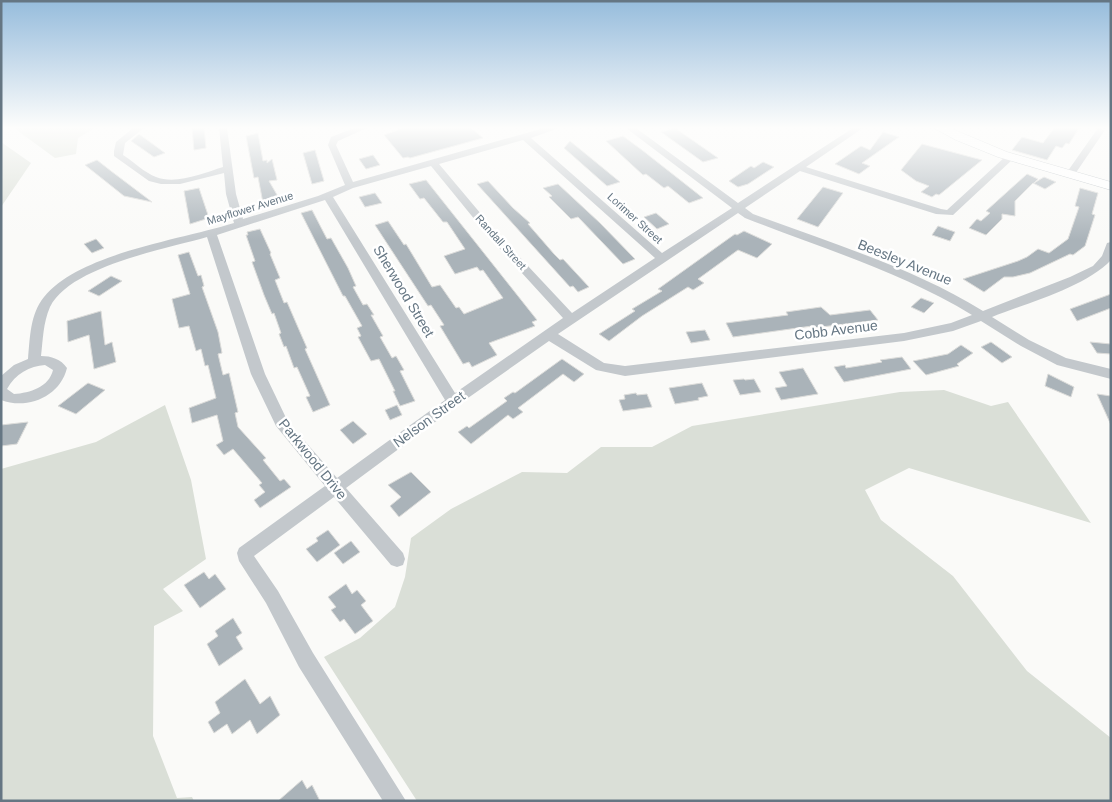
<svg xmlns="http://www.w3.org/2000/svg" width="1112" height="802" viewBox="0 0 1112 802" font-family="Helvetica,sans-serif">
<rect width="100%" height="100%" fill="#fafaf8"/>
<path fill="#dadfd7" d="M14 128H95L78 138 76 154 55 158Z
M1 142 31 163 1 207Z
M944 390 991 406 1008 402 1091 523 909 468 865 490 881 520 953 576 1027 671 1111 738V801H417L324 657 360 638 395 607 405 577 411 538 451 509 522 472 567 473 601 447H652L692 426 900 392Z
M165 405 191 480 206 559 163 589 183 611 154 626 153 736 177 798 192 797 194 801H1V469L96 442Z"/>
<path fill="#aab3b9" stroke="#dcdcda" d="M192 128H204L206 148 194 150Z
M403 128H471L483 138 410 158 408 157 403 158 384 135Z
M675 128 718 158 703 162 661 132Z
M1054 128H1079L1069 144 1066 143 1062 148 1056 146 1047 160 1012 150 1022 137 1043 143Z
M883 132 899 137 862 163 870 166 859 174 835 164 861 146 870 150Z
M258 133 263 161 267 160V163L272 159 277 180 269 181 280 200 269 203H263L258 177 254 178 246 136Z
M139 134 165 153 154 157 131 141Z
M623 136 642 150 703 198 689 203 668 186 664 188 646 174 643 175 606 141Z
M570 141 620 182 607 186 564 148Z
M922 144 982 160 939 195 936 194 932 197 921 192 929 186 916 181 901 170Z
M315 150 324 181 312 184 303 153Z
M373 155 380 165 366 169 359 159Z
M97 160 111 171 152 202 124 196 85 165Z
M763 162 774 167 748 184 738 187 729 181 751 166 754 168Z
M1027 174 1038 179 1034 183 1044 177 1056 182 1045 189 1033 183 1015 201V216L1002 214V219L986 235 969 228 977 219 981 221 990 213 986 211Z
M426 180 537 320 532 322 535 326 489 343 497 355 472 367 469 362 463 364 440 326 444 325 431 305 428 306 375 225 388 221 404 245 406 244 432 287 440 285 456 308 459 307 464 314 503 298 483 270 480 271 477 267 455 274 444 256 465 249 447 222H443L424 198 420 199 409 184Z
M488 181 513 208 530 223 528 224 554 254 560 260 563 259 589 287 578 292 573 286 570 287 477 184Z
M558 184 600 223 635 259 623 264 578 217 571 219 549 197 552 196 543 188Z
M823 187 843 193 818 227 797 219Z
M199 188 209 218 190 224 184 191Z
M1080 188 1098 193 1092 214 1095 215 1085 246 1073 255 1070 254 1030 273 1013 277H1004L984 292 963 279 1018 261 1027 257 1038 249 1049 253 1068 239 1079 207 1075 206Z
M375 193 382 203 365 207 359 197Z
M312 210 327 239 331 238 348 268 356 286 353 287 363 305 367 304 374 315H371L383 336 380 337 392 358 396 356 404 370 400 371 415 401 400 406 393 391H395L379 359 371 361 358 337 361 336 357 328 362 326 345 296H343L301 213Z
M656 213 669 224 657 229 644 217Z
M938 226 955 232 950 241 932 235Z
M260 229 271 253 270 254 280 278 275 280 284 303 287 302 300 332 307 348 305 349 330 405 313 412 306 397 310 396 297 367 294 368 286 346 284 347 279 334 281 333 274 313 272 314 264 295 252 262 255 261 246 235H248L247 232Z
M744 231 772 244 757 258 738 250 698 279 704 283 693 290 688 287 642 316 609 341 599 334 635 311 632 309 662 291 658 289 735 234 737 235Z
M96 239 104 248 92 253 84 244Z
M189 252 198 276 201 275 204 286 202 287 218 332 222 353 218 354 223 375 229 373 238 412 235 413 238 427 266 458 263 460 280 481 284 479 291 487 260 508 254 500 265 492 259 485 262 483 233 449 224 455 216 445 223 441 217 415 192 423 189 408 216 398 208 365 205 366 201 349 196 351 189 326 179 328 172 299 190 294 178 255Z
M111 276 122 281 99 296 88 291Z
M1111 294V308L1077 321 1070 309Z
M921 298 934 303 924 313 911 307Z
M821 307 830 315 870 310 878 320 813 328 812 326 733 337 726 323 788 315 786 312Z
M101 311 105 345 112 342 116 362 94 369 89 335 68 342 67 321Z
M705 330 710 340 691 343 686 332Z
M991 342 1012 357 1002 363 981 347Z
M1090 342 1111 344V354L1097 353Z
M961 345 973 353 957 364 959 366 926 375 913 361 948 354Z
M902 357 911 369 844 382 834 367 845 365 846 368 871 364 882 362 880 360Z
M562 359 584 374 574 382 563 374 518 408 523 412 513 419 508 415 471 444 458 432 467 426 469 428 507 401 504 398 513 392 515 393Z
M803 368 818 394 781 400 775 388 787 386 779 372Z
M1048 374 1074 387 1071 397 1045 386Z
M744 379 745 380 754 379 761 392 740 395 733 380Z
M88 383 105 390 76 414 58 406Z
M702 383 708 396 698 398 699 400 675 404 669 388Z
M636 393 637 395 647 394 652 407 623 411 619 400 625 399 624 395Z
M1097 394 1111 396V425Z
M397 405 402 415 390 420 385 410Z
M353 421 367 434 353 444 340 430Z
M28 422 17 444 1 446V425Z
M411 472 431 492 399 517 390 506 401 497 388 485Z
M328 530 340 545 317 562 306 549 318 541 316 538Z
M351 541 360 552 343 564 334 553Z
M204 572 209 579 215 574 226 589 200 608 184 585Z
M346 584 352 594 357 590 366 601 361 605 373 621 355 634 344 619 340 622 331 610 336 607 328 597Z
M233 618 242 633 236 637 243 649 219 666 207 644 218 636 215 631Z
M245 679 260 704 270 696 280 715 257 734 250 720 232 734 227 724 214 733 208 722 220 713 215 702Z
M302 780 307 789 312 785 320 801H278Z"/>
<g fill="none" stroke-linecap="round" stroke-linejoin="round">
<g stroke="#b3babf" stroke-width="1">
<path id="secondary" d="M934 128H950L1007 152 1111 182V190L998 157 956 140Z"/>
</g>
<path fill="#c3c8cc" fill-rule="evenodd" d="M133 128H144L125 143 123 155C134 162 145 173 156 177 176 185 204 173 223 167L219 128H227L236 194 243 219 318 196 345 185 328 145 331 137 354 128H367L338 141 336 145 353 182 544 128H559L531 138 662 253 732 208 626 128H636L738 203 853 128H863L806 167 941 209 947 210 1006 156H1012V160L953 215 936 214 800 171 745 208 753 214C830 243 912 267 983 311L1070 277 1093 266 1102 256 1107 243 1111 242V260C1086 287 1027 303 992 317L1029 340 1066 358 1111 369V379L1057 365 1021 346 981 321 953 331 904 341 625 376 596 370 549 341 458 405 346 488 403 553 405 559 403 565 397 567 391 565 334 497 254 556 278 591 313 653 406 801H383L299 667 266 603 239 561 237 553 239 548 325 486 276 426 251 374 207 237C166 249 70 266 50 307 43 323 43 340 41 356 51 356 61 359 67 368 60 397 27 410 1 400V376L14 365 28 359C30 338 30 314 44 297 80 253 180 240 234 223L226 194 224 173 180 184H161L149 181 114 156V151L116 142ZM523 140 655 258 572 313 497 233 439 164ZM431 166 489 237 563 318 455 393 333 197 353 188ZM325 200 445 400 337 478 288 422 265 374 217 235ZM738 213 745 218C821 248 902 272 972 315L951 323 904 333 625 366 604 363 558 334ZM45 365 53 370C49 387 30 393 14 394L7 389C15 374 30 366 45 365Z
M1098 128 1105 130 1073 177H1067L1065 175Z"/>
<use href="#secondary" fill="#fff" fill-rule="evenodd"/>
</g>
<linearGradient id="sky" x2="0" y2="1"><stop stop-color="#96bcdc"/><stop offset="0.53" stop-color="#fdfdfc"/><stop offset="1" stop-color="#fdfdfc" stop-opacity="0"/></linearGradient>
<rect width="1112" height="241" fill="url(#sky)"/>
<g text-anchor="middle" dominant-baseline="central" stroke-width="5" stroke-linejoin="round" paint-order="stroke">
<g font-size="11" fill="#657683" stroke="#fff">
<text transform="translate(250 208) rotate(-17)">Mayflower Avenue</text>
<text transform="translate(635 218) rotate(42)">Lorimer Street</text>
<text transform="translate(501 242) rotate(48)">Randall Street</text>
</g>
<g font-size="14" fill="#657683" stroke="#fff">
<text transform="translate(905 262) rotate(22)">Beesley Avenue</text>
<text transform="translate(404 291) rotate(59)">Sherwood Street</text>
<text transform="translate(836 330) rotate(-7)">Cobb Avenue</text>
<text transform="translate(429 419) rotate(-36)">Nelson Street</text>
<text transform="translate(313 459) rotate(51)">Parkwood Drive</text>
</g>
</g>
<rect width="1112" height="802" fill="none" stroke="#657683" stroke-width="5"/>
</svg>
